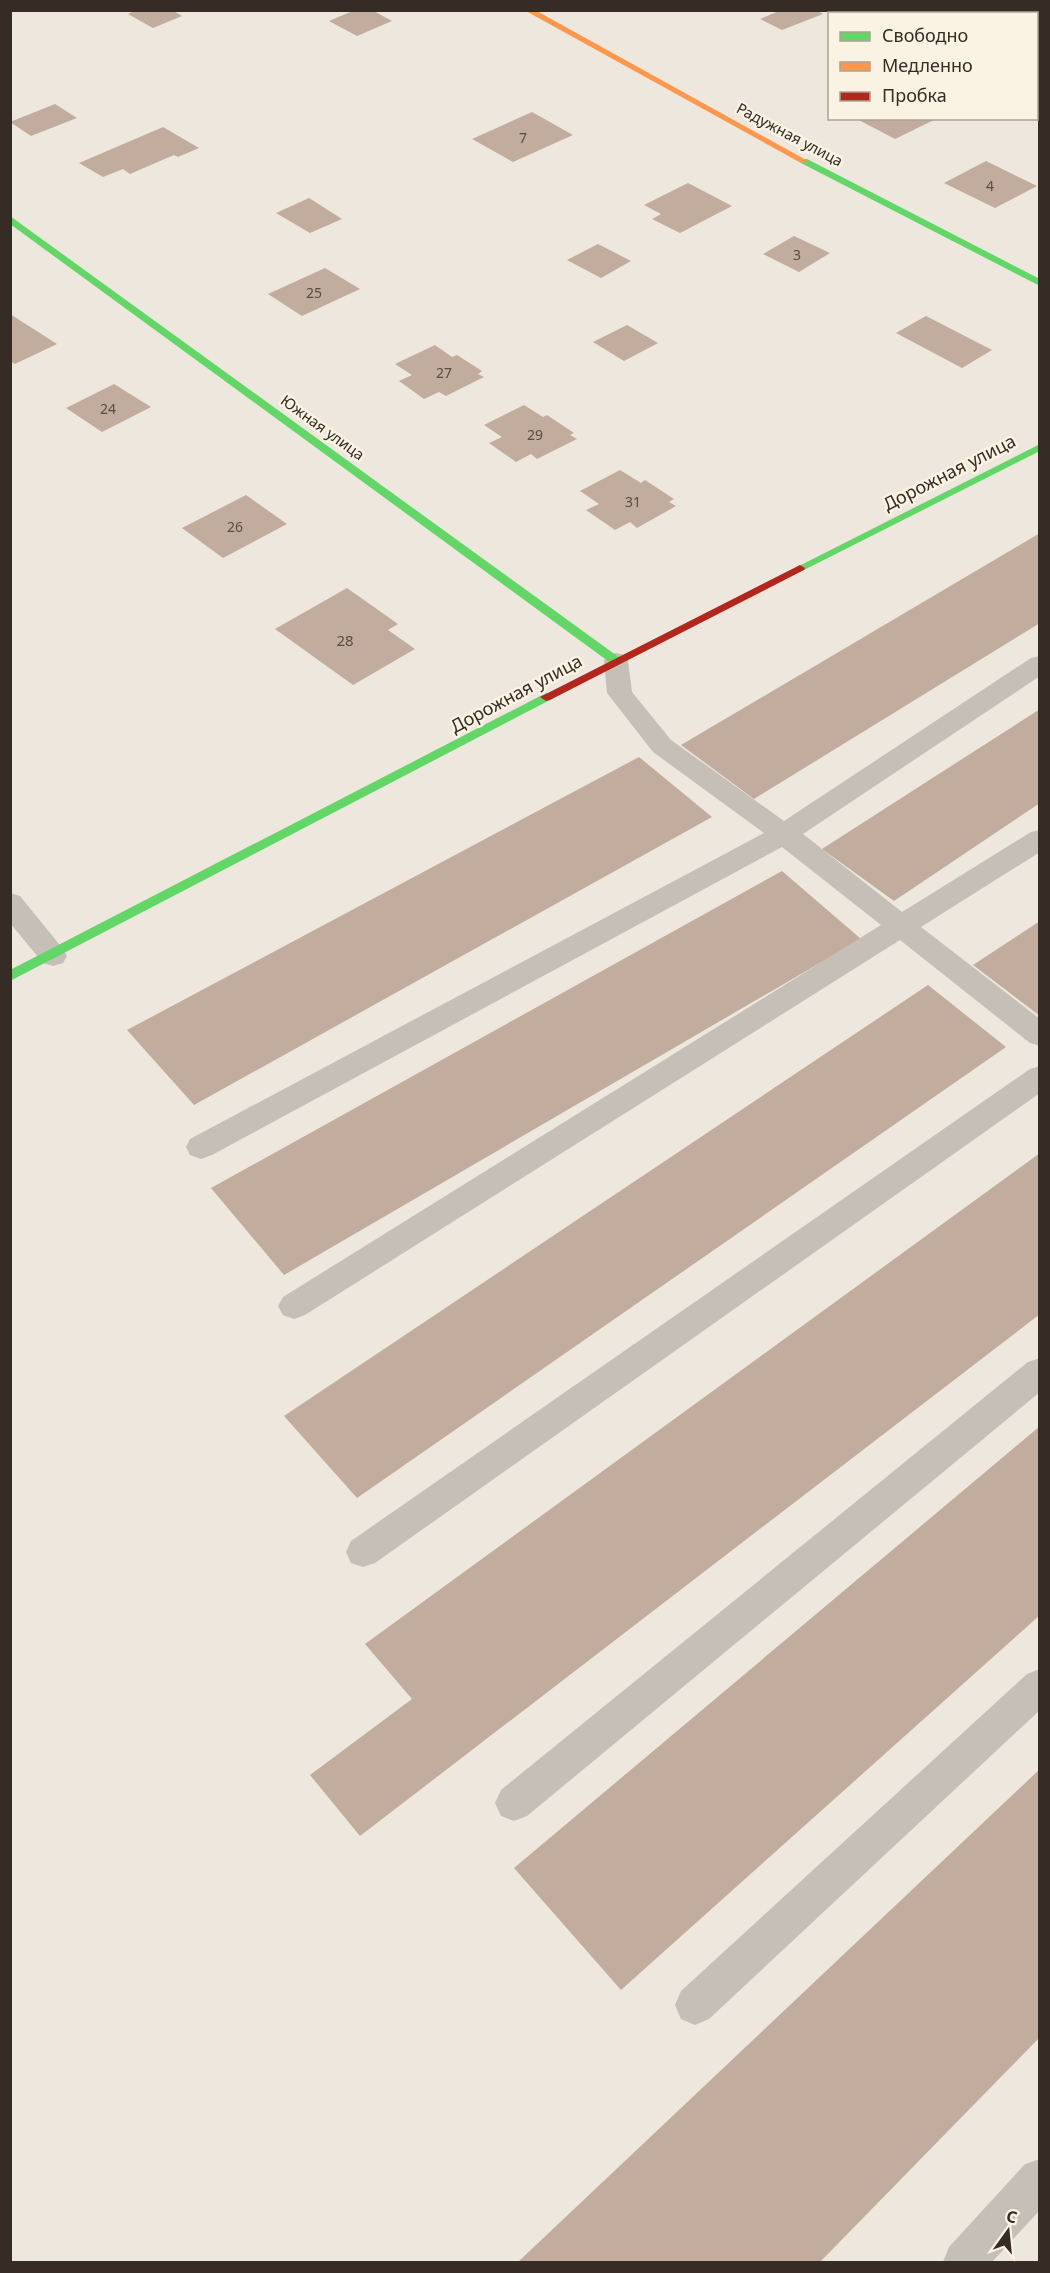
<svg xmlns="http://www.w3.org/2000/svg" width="1050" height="2273" viewBox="0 0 1050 2273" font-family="'Noto Sans',sans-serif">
<rect width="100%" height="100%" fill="#ede7dd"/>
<path fill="#c2ac9d" d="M136 10H172L182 16 153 28 128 14Z
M355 10H372L392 21 357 36 329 21Z
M781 10H817L823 14 782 30 760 19Z
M55 104 77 118 31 136 10 122Z
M532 112 573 135 513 162 472 139Z
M855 118H938L895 139Z
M163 127 199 148 178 157 174 155 130 174 123 169 103 177 79 163Z
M986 161 1037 186 995 208 944 183Z
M688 183 732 206 680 233 652 219 661 214 644 205Z
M309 198 342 219 310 233 276 213Z
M794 236 830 253 799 272 763 254Z
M598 244 631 261 601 278 567 260Z
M325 268 360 289 302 316 268 294Z
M10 314 57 344 15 364 10 361Z
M926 316 992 350 962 368 896 333Z
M627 325 658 343 624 361 593 342Z
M435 345 452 357 457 355 482 371 478 374 484 377 446 396 439 392 424 399 399 381 412 375 395 364Z
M114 384 151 407 102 432 66 408Z
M524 405 543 417 547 415 574 433 570 435 577 439 537 459 531 454 516 462 489 443 502 437 484 425Z
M620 470 641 483 645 480 674 499 669 502 676 506 637 528 630 522 615 530 586 510 599 504 580 491Z
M246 495 287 524 223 558 182 528Z
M1040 533V623L754 799 681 745Z
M347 588 398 624 388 630 415 649 353 685 275 629Z
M1040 709V803L894 901 822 849Z
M639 757 712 817 194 1105 127 1030Z
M782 871 861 939 284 1275 211 1188Z
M1040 921V1016L973 965Z
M928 985 1006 1047 357 1498 284 1416Z
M1040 1153V1314L360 1836 310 1775 412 1699 365 1644Z
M1040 1426V1615L621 1990 514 1868Z
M1040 1769V2037L820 2262H518Z"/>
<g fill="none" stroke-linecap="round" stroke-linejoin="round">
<path fill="#c5bfb7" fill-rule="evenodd" d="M616 653 625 655 628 661 632 692 671 740 784 821 1031 658 1040 656V676L803 834 902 912 1031 832 1040 830V852L921 927 1040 1019V1046L1030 1043 900 940 305 1315 294 1319 283 1315 278 1306 283 1297 881 925 782 847 212 1155 201 1159 190 1155 186 1147 190 1139 764 833 653 752 607 693 604 661 607 655Z
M10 893 20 896 63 949 67 956 63 963 53 966 43 963 10 923Z
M1040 1066V1093L375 1563 363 1567 351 1563 346 1552 351 1541 1030 1069Z
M1040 1358V1392L527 1816 514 1821 501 1816 495 1803 501 1790 1028 1362Z
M1040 1669V1710L709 2019 695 2025 681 2019 675 2005 681 1991 1027 1674Z
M1040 2159V2210L992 2262H943L949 2247 1025 2164Z"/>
<path fill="#c5bfb7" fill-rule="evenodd" d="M952 10H975L978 14H954Z
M1036 40 1040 41V53L1036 52Z"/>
<path fill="#63d668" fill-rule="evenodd" d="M801 159H807L1040 279V286L801 163Z
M10 216 620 658V664H612L10 224Z
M1040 444V451L804 570 800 571 795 568Z
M546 693 550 694V700L10 981V970Z"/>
<path fill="#ff974d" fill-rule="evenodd" d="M524 10H535L808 161 801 163Z"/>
<path fill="#b3261e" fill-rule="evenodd" d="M800 565 805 568 804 570 550 700 546 701 540 697Z"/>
</g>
<g text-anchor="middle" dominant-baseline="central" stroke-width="5" stroke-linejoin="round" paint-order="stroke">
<g font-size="14" fill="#594c43">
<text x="523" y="137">7</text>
<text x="990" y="185">4</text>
<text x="797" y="254">3</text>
<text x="314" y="292">25</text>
<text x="444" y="372">27</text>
<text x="108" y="408">24</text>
<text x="535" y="434">29</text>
<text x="633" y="501">31</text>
<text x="235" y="526">26</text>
</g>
<g font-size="15" fill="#362c25" stroke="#faf2e3">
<text transform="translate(790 134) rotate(28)">Радужная улица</text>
<text transform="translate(323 427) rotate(36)">Южная улица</text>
</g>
<g font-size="15" fill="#594c43">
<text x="345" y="640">28</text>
</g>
<g font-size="18" fill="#362c25" stroke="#faf2e3">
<text transform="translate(949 472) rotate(-27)">Дорожная улица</text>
<text transform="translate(516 693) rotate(-28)">Дорожная улица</text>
</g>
</g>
<rect width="1050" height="2273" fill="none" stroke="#362c25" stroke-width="24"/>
<rect x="828" y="12" width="210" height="108" fill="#faf2e3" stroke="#aca397" stroke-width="1.5"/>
<rect x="840" y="32" width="30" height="9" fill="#63d668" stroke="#aca397" stroke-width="1.5"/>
<text x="882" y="42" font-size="18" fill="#362c25">Свободно</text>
<rect x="840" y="62" width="30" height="9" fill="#ff974d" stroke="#aca397" stroke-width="1.5"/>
<text x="882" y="72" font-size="18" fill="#362c25">Медленно</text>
<rect x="840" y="92" width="30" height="9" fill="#b3261e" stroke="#aca397" stroke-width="1.5"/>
<text x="882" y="102" font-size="18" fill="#362c25">Пробка</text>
<g transform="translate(1008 2231) rotate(15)" stroke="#faf2e3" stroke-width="4.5" paint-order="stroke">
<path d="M0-4.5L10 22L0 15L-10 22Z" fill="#362c25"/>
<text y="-9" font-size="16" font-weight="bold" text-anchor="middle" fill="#362c25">С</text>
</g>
</svg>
